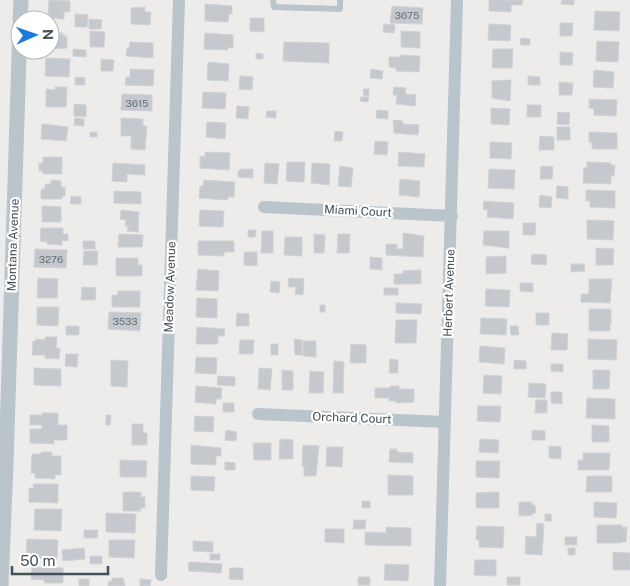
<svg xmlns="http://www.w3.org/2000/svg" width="630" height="586" viewBox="0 0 630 586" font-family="'Public Sans',sans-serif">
<rect width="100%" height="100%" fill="#eeebeb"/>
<path fill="#c5c9ce" stroke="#cfd2d7" d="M49 0 70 1V12H64V19L48 18Z
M489 0H523L522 5H511V12L489 11Z
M562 0H574V5L561 4Z
M205 4 232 6V14H229L228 22 205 21Z
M392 6 423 8 422 24 390 23Z
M145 7V12H151L150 25 131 24V8Z
M595 11 620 12 619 31 594 30Z
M75 14 88 15 87 27H75Z
M250 18H264V32L250 31Z
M89 19 102 20 101 29H89Z
M560 23H573L572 36H560Z
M384 24 395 25 394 33 383 32Z
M489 24 511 25 510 41 488 40Z
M90 31 105 32 104 47H90Z
M401 31 420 32V48L401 47Z
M50 33H63L62 35H65V37H67V48L51 49Z
M205 33 233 35V48L228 47V50L204 49Z
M521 38 530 39V45H520Z
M597 41 619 42 618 62 596 61Z
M130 42 153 43V58L126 56 127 48H129Z
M284 42 329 43V63L283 61Z
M73 49 86 50V57L73 56Z
M493 49H513L512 68H492Z
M560 52 573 53 572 65H560Z
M256 53 263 54V59H256Z
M400 55 420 56 419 72 396 71V68L389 67V57H400Z
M46 58 70 59 69 77 45 76Z
M101 59 114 60 113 71H101Z
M208 62 229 64 228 81 207 80Z
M130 69 154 70 153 86 125 85 126 77H130Z
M371 69 383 71 382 79 370 78Z
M594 70 614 72 613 88 593 87Z
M240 76 253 77 252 90 239 89Z
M528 76 540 77V85H528Z
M75 77 85 78V85H75Z
M511 80 510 101 492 98V81Z
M559 82 573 83 572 95H559Z
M55 87H67L66 107H46V89L55 90Z
M394 87 406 88 405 94 416 95 415 106 396 104 397 95H393Z
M363 89H369V96H364Z
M203 92 226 93 225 109 202 108Z
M122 94 152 95V111L121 110Z
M361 97H369L368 102 360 101Z
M589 99 617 100 616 116 594 115V109L589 108Z
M74 104 86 105V117L74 116Z
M527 105H541V117H527Z
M237 106 249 107 248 119 236 118Z
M491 108 510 109 509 125 491 124Z
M377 110 388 111V119L376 118Z
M267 111H276V118L266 117Z
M558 112 570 113 569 125 557 124Z
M75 118 84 119V126L74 125Z
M121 118 143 119V126H147L145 150 131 149V136H121Z
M393 120 403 121V124L419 125 418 135 394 133Z
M207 122 226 123 225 139 206 137Z
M42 124 68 127 66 141 41 139Z
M557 127H570V140H557Z
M335 131 343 132 342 141H334Z
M90 132H97V137H90Z
M589 132 617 133V149H592V142H589Z
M540 136 554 137V150H539Z
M375 141 388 142 387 155 374 154Z
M490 142 512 143 511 159 490 158Z
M205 152 230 153 229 170 200 168V156L205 157Z
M399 152 425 154 424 167 398 166Z
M43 157H62V174H43V171H39V163H43Z
M287 162H305L304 182 286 181Z
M587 162 611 163V165H615L614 176H611V184L583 183 584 168H587Z
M113 163 145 165V175L127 174V182L112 181Z
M265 163 279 164 277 184 264 183Z
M312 163 330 164 329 185 311 183Z
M340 166 353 168 351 187 338 186Z
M541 166 553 167 552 179H540Z
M242 169H253V178L238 177V171Z
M489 169 515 170 514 189 488 188Z
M400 179 420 181 419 197 399 195Z
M51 180 61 181V187H65V196H62V199H41V189H45V184H51Z
M204 180 235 182 234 197H228V200L199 198 200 186H203Z
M557 186 568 187V199L556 198Z
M586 190 615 191V208L590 207V201H586Z
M114 191 141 192V204L114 203Z
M540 195 552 197 551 208 539 207Z
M71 196 81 197V204H70Z
M484 201 514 203 513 219 487 217 488 210 483 209Z
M42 206 61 207V222H42Z
M121 210 139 212 138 232 127 231 128 226H125L126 220 120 219Z
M200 210 224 211 223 227 199 226Z
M587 220 614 221 613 240 587 239Z
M523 223H536L535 235H523Z
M41 228H63V234H68V241L62 240V245L47 244V242L40 241Z
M248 230H256L255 237H248Z
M262 231H273V253H261Z
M484 231H509V248L483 245Z
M403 233 424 236 423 257 386 255V244H397V249H403Z
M119 234 143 235 142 247H118Z
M314 234 325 235 324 253H314Z
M338 234H350L349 253H337Z
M285 237H302V256L284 255Z
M83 241H95V249H83Z
M198 241H234V252H224V256L198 255Z
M596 248 614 249 613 265H596Z
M35 249 67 250 66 268 34 267Z
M84 251H98L97 265H83Z
M244 252H257V266L244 265Z
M532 254 547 255 546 265 531 264Z
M506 256V273L486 274V257Z
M370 257 382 258V270L370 269Z
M116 258H138V265H142V276H116Z
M571 264H584L585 271 571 272Z
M198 269 219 271 218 291 196 290Z
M421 270V284H394V274H403V271Z
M38 278 58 279 57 298H37Z
M289 278 304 279 303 295 295 294 296 287H288Z
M589 279H612L610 303 581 302V294H589Z
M271 281 280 282 279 293 270 292Z
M520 283H533V292L520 291Z
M82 287 96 288 95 300H81Z
M384 288H398V295H384Z
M486 289 510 290 509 307 485 306Z
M118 291H140V307H112V295H118Z
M197 298 217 299V318L196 317Z
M396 303 422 304 421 314 396 313Z
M320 305H325V312H320Z
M37 307H59L58 326 37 325Z
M589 309H611V324H610V331H589Z
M109 312 141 313 140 331 108 329Z
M237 313 249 314V326H236Z
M536 313H549V325H536Z
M481 318 507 319 506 335 480 334Z
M396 320H417L416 343H395Z
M66 326H79V335H66Z
M510 326H518L519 335H511Z
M197 327 225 329 224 336H218V344H196Z
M552 333 568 334 567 350H551Z
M45 337H57L56 348H60L59 359 45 358V355H32L33 341H36V339L45 340Z
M294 339 302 340V355H295Z
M588 339 617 340 616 360 588 359Z
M240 340H254L253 354H239Z
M303 341H316V357L303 356Z
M271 344H278V355H271Z
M351 344 366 345V363H350Z
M480 346 505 348 504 364 479 362Z
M66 354H78L77 367 65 366Z
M196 357 217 358 216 374 195 373Z
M390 359 398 360V373H389Z
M111 360 128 361 127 387 111 386Z
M514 360 526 361V369H514Z
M334 361 344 362 343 393H333Z
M551 364H563V372L551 371Z
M34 368 61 369V386L34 385Z
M259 368 272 369 270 390 258 389Z
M282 370 293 371V390H282Z
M593 370H610L609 389H593Z
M310 371 324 372 323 393H309Z
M484 375 502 376 501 394 483 393Z
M218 376 235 377V386L217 385Z
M529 383 546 384 545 398 528 397Z
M196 386 222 388 221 399H216V404L195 402Z
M390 386H399V389H414V402L396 403V401H389V398H375V388H390Z
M551 392H562V404L551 403Z
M587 398 615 399V419L586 418Z
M536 400H547V413H535Z
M223 403H234V412H223Z
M478 406H501L500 422 477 421Z
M42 413H58V425H67V440H54V444L30 443V429H42V425H30V415H42Z
M106 415H111L110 425H106Z
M195 416 214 417 213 432 194 431Z
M132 424H143V433H147V445H132Z
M592 425 609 426V442H592Z
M226 430 237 432 236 441 225 440Z
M532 430 545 431V440H532Z
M280 439 293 440V459H279Z
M480 439 499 440 498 453 479 452Z
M253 443H271V460H254Z
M191 445 221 448V456H216V465L191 464Z
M303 445 319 446 316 476H304V466H302Z
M549 446 561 447V459L549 458Z
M327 447H343L342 467 326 466Z
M390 449H397V452L413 453V463L389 462Z
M41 452H52V456H61V475H55V479L35 478V473H31L32 454H41Z
M583 453H610L609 470H578V460H583Z
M120 460 147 461 146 477H120Z
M476 461H500L499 478 476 477Z
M225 462 235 463V470H225Z
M388 475 413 476V495H388Z
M191 476 215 477 214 491 191 490Z
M587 476H612V492H586Z
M33 484H58V503L29 502V488H34Z
M123 492H141V497H145V508H140L141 511H123Z
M499 492V508H476V493Z
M362 501H370V508H362Z
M519 502H532V505H535L536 513H532L533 515 519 516Z
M594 502 617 503 616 518 594 517Z
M35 509H62L61 531 34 530Z
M106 513 136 514 135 533 106 532Z
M545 514H551L552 521H545Z
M354 520H366L365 529H353Z
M537 523 544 524 542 555 525 554 526 536 536 537Z
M597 525H622V527H627L626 542H621V543H597Z
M477 526 504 527 503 548 479 547V540L476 539Z
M386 527 411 528V546L365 545V532L386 533Z
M325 529H344V543L325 542Z
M84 530H98L97 538H84Z
M565 537H577V545H565Z
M27 539 58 540 57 559 26 558Z
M109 540H135L134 558 109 557Z
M193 541 213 542V552L193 551Z
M84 548 85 559 63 561 62 550Z
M568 548H575V555H568Z
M613 552 630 553V570H613Z
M210 554H220V560H210Z
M90 556H102V564H90Z
M475 560H496V576L474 575Z
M191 562 222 564 221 573 189 571 188 563Z
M385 564 409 565 408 581 384 580Z
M32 567 63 568V583H44V580L31 579Z
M230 568H243V580L229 579Z
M358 577H370V585H358Z
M507 577H520V585H507Z
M112 578H123L125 586H108L109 581H112Z
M79 579H89V586H79Z
M140 579 151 580 150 586H140Z"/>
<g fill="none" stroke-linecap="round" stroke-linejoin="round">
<path stroke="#b9c4cb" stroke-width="6" d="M273 0 274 7 340 9V0"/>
<path stroke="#b9c4cb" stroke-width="12" d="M264 207 452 216
M258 414 445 422
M161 575 179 0
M440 586 457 0"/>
<path stroke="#b9c4cb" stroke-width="15" d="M20 20 21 0
M1 586 6 464 20 25"/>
</g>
<g text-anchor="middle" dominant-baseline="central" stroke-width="4.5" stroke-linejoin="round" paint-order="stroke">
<g font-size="10" fill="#646e76">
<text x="407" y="15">3675</text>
<text x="137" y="103">3615</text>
<text x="51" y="259">3276</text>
<text x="125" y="321">3533</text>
</g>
<g font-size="12" fill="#445058" stroke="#fff">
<text transform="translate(358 211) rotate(3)">Miami Court</text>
<text transform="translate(13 245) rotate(-88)">Montana Avenue</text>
<text transform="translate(170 287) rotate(-88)">Meadow Avenue</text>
<text transform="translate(449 293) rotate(-88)">Herbert Avenue</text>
<text transform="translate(352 418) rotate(2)">Orchard Court</text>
</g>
</g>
<g transform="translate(35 35) rotate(88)"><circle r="24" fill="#ffffff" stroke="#b4b9bc"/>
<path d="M0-4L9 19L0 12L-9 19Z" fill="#1b7cd8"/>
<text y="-8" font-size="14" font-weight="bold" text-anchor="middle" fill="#445058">N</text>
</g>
<path d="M12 566v8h96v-8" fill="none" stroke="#445058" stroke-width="2.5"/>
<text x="20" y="566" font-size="15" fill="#445058" stroke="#ffffff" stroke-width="4" paint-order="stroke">50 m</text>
</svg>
